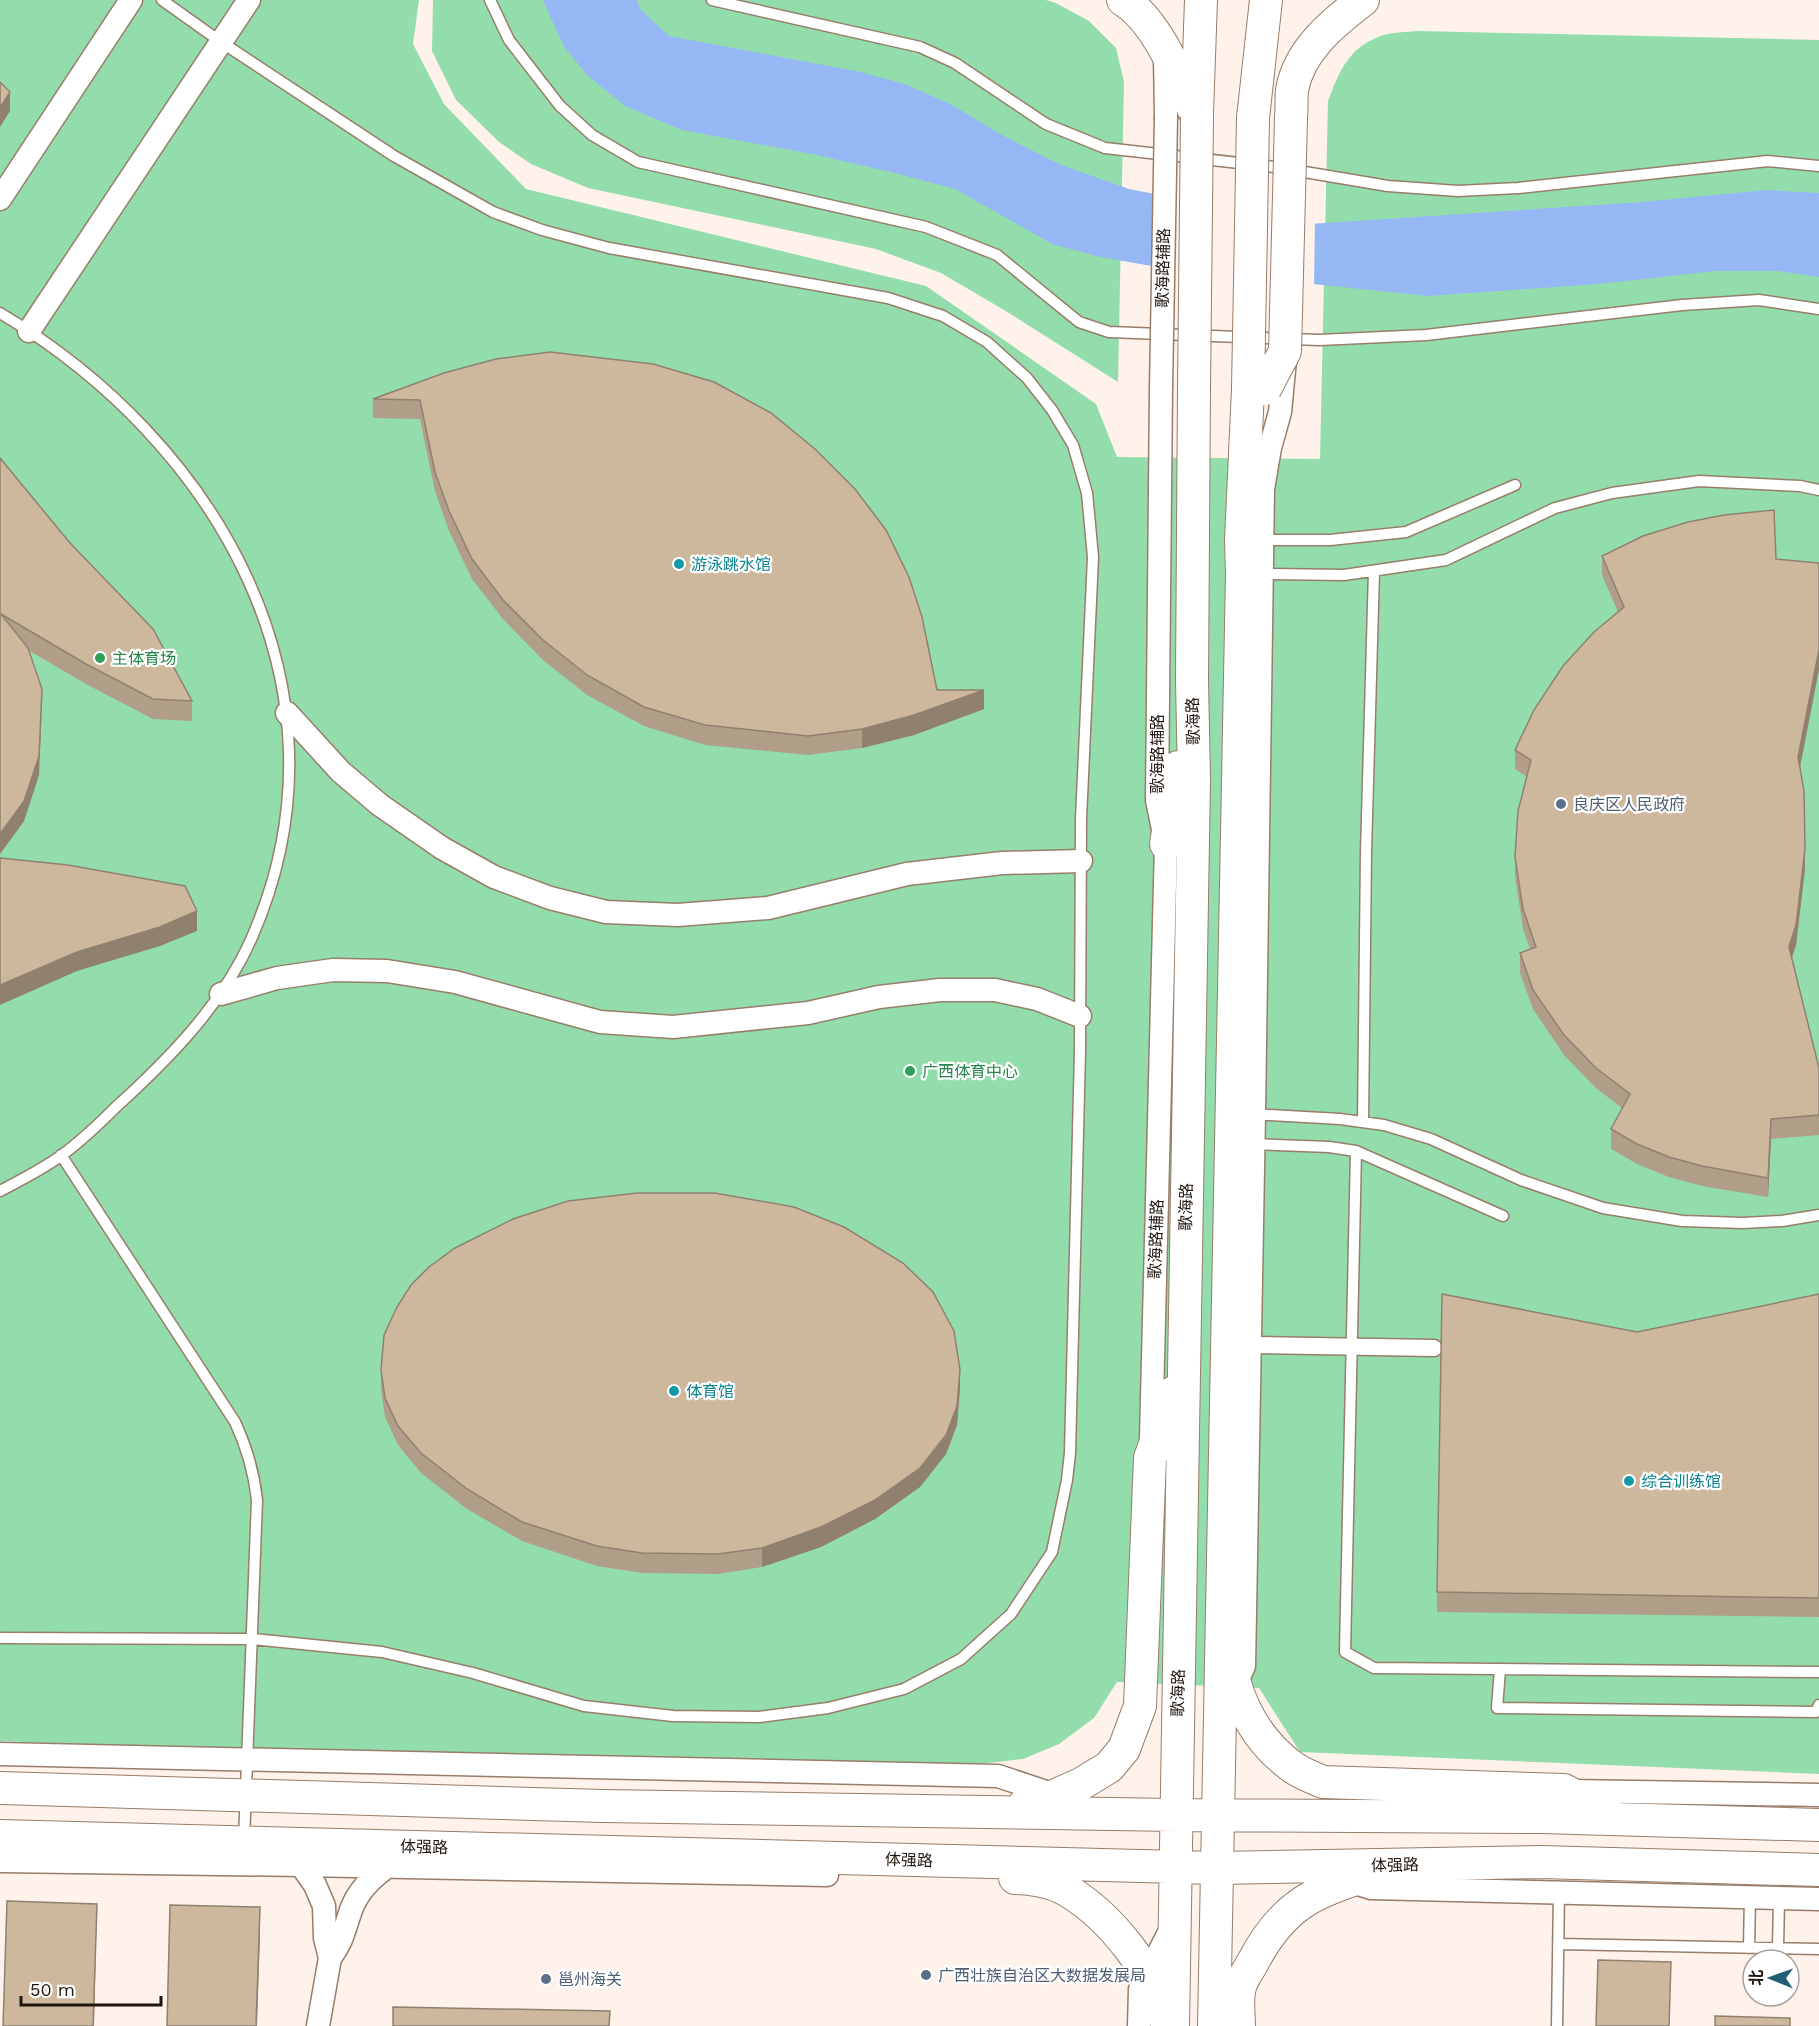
<svg xmlns="http://www.w3.org/2000/svg" width="1819" height="2026" viewBox="0 0 1819 2026" font-family="'Work Sans','Noto Sans SC',sans-serif">
<rect width="100%" height="100%" fill="#fef2ea"/>
<path fill="#93ddad" d="M0 0H419L413 44 444 104 526 189 926 286 1096 404 1117 457 1320 459 1328 101C1339 72 1348 49 1378 37 1390 32 1407 32 1420 31L1819 40V1774L1300 1752 1259 1688 1117 1682 1094 1718 1059 1744 1023 1759 971 1765 603 1767 0 1741Z
M433 0H1046L1056 3 1089 21 1116 48 1124 82 1118 382 1004 310 941 273 876 249 588 188 531 164 499 142 456 100 432 51Z"/>
<path fill="#95b8f5" d="M543 0H637L640 9 669 36 856 71 905 84 952 105 1000 134 1061 165 1129 189 1310 224 1643 202 1765 190 1819 193V277L1778 271H1715L1598 284 1428 296 1169 269 1100 257 1052 244 955 189 891 172 812 154 682 130 625 106 587 75 563 45Z"/>
<path fill="#fef2ea" d="M1156 191 1315 220 1314 287 1168 272Z"/>
<g fill="none" stroke-linecap="round" stroke-linejoin="round">
<g stroke="#977d6a" stroke-width="13">
<path id="service" d="M490 0 509 40 560 106 592 135 638 162 926 227 997 255 1079 322 1109 332 1319 340 1426 335 1682 305 1759 300 1819 309
M712 0 920 47 955 63 1046 124 1105 148 1275 167 1388 186 1458 191 1518 188 1768 161 1819 166
M0 313C216 441 360 687 253 935 224 1003 170 1058 116 1107 99 1124 81 1141 62 1155 43 1169 21 1180 0 1191
M1262 540H1330L1406 532 1515 485
M1261 574 1344 575 1446 560 1555 508 1612 493 1699 481 1800 486 1819 490
M1252 1114 1340 1119 1384 1125 1431 1139 1521 1180 1603 1208 1682 1221 1743 1223 1782 1221 1819 1215
M1363 1122 1366 852 1374 571
M1253 1144 1329 1147 1356 1151 1503 1216
M1356 1151 1345 1652 1374 1668 1819 1672
M61 1155 235 1422C247 1448 254 1472 257 1500L244 1841
M0 1638 253 1639 382 1652 473 1673 584 1706 673 1716 759 1717 828 1708 904 1689 961 1659 1011 1614 1052 1552 1067 1480 1070 1453 1080 1052 1081 819 1093 557 1087 493 1073 445 1052 410 1027 378 987 342 943 316 888 298 609 248 542 230 493 212 394 156 221 42 162 0
M1500 1669 1497 1708 1816 1712 1819 1705
M1558 1944 1819 1949
M1749 1948 1750 1897
M1778 1948 1779 1898
M1557 2026 1559 1892"/>
</g>
<g stroke="#977d6a" stroke-width="19">
<path id="pedestrian" d="M1250 1345 1434 1348"/>
</g>
<g stroke="#977d6a" stroke-width="25">
<path id="minor" d="M1165 57 1166 117
M0 199 131 0
M29 331 249 0
M287 713 341 772 380 805 442 848 494 877 550 898 606 912 678 915 768 908 907 874 1002 863 1081 861
M221 994 277 978 333 970 387 971 455 982 600 1022 673 1027 808 1013 879 997 940 990H995L1037 999 1080 1016
M1151 1438 1166 844 1157 800 1161 388
M1234 1688 1244 1666 1254 1114 1263 489 1270 448 1280 412 1285 360
M0 1754 998 1776 1058 1796
M1569 1791 1819 1795
M294 1855 315 1885 324 1906 325 1938 330 1958 318 2026
M0 1861 302 1865 827 1875
M1349 1881 1371 1888 1819 1899
M330 1958C343 1941 344 1930 351 1910 358 1890 373 1876 391 1864
M1139 2026 1140 1989 1173 1925"/>
</g>
<g stroke="#977d6a" stroke-width="34">
<path id="secondary" d="M1123 0C1158 21 1180 81 1197 117
M1197 113 1201 0
M1253 118 1266 0
M1291 118C1292 109 1291 99 1292 90 1299 50 1333 23 1363 0
M1166 844 1178 767
M1231 1667C1238 1705 1258 1741 1290 1765 1299 1773 1312 1777 1323 1782L1564 1790 1610 1815
M0 1788 603 1806 1176 1815 1541 1817 1819 1825
M1024 1805 1047 1799 1081 1784 1109 1767 1124 1749 1140 1706 1150 1458 1174 1392
M0 1836 1217 1868 1541 1862 1819 1870
M1015 1878C1031 1878 1054 1882 1068 1891 1110 1916 1157 1974 1166 2022
M1173 2026 1194 780 1192 680 1194 388
M1214 2026 1242 574 1241 540 1248 389
M1239 2026C1239 2014 1236 1996 1241 1984 1244 1976 1250 1968 1254 1960 1283 1906 1312 1892 1369 1875"/>
</g>
<use href="#service" stroke="#fff" stroke-width="10"/>
<use href="#pedestrian" stroke="#fff" stroke-width="16"/>
<use href="#minor" stroke="#fff" stroke-width="22"/>
<use href="#secondary" stroke="#fff" stroke-width="32"/>
<g stroke="#977d6a" stroke-width="25" stroke-linecap="butt">
<path id="minor-bridge" d="M1161 388 1166 117"/>
</g>
<g stroke="#977d6a" stroke-width="34" stroke-linecap="butt">
<path id="secondary-bridge" d="M1194 388 1197 117
M1248 389 1253 118
M1265 389 1285 351 1291 118"/>
</g>
<use href="#minor-bridge" stroke="#fff" stroke-width="22"/>
<use href="#secondary-bridge" stroke="#fff" stroke-width="32"/>
</g>
<path fill="#b09e88" d="M444 373 937 690 984 709 914 735 862 748 808 755 705 745 644 726 587 695 543 660 503 619 472 579 449 531 435 491 420 419 373 418V399Z
M0 458 192 701V721L153 719 86 684 28 650 42 709 39 775 24 821 0 854Z
M1602 556 1776 559 1819 563V669L1800 768 1805 869 1796 945 1792 958 1819 1068V1135L1771 1139 1768 1197 1702 1186 1669 1177 1637 1164 1611 1149V1129L1622 1108 1596 1088 1564 1055 1533 1009 1520 973V953L1530 949 1523 929 1515 876V857L1527 777 1515 769V750L1618 612 1602 575Z
M1819 1294V1617L1437 1612V1592L1637 1332Z
M381 1370 960 1389 957 1425 946 1454 920 1487 875 1519 821 1547 762 1567 718 1574 642 1573 597 1566 522 1541 467 1509 421 1473 398 1445 385 1417 381 1389Z"/>
<path fill="#90816f" d="M10 92V111L0 127V108Z
M1819 650V669L1798 777V757Z
M42 689 39 775 24 821 0 854V834Z
M984 690V709L914 735 862 748V729Z
M1805 849V869L1796 945 1789 966V947Z
M197 911V931L160 946 77 971 0 1005V985L77 952Z
M1771 1119V1139L1768 1197V1178Z
M960 1370V1389L957 1425 946 1454 920 1487 875 1519 821 1547 762 1567V1548Z
M97 1904 94 2026H93Z
M260 1907V1936L257 2026H256Z"/>
<path fill="#cdb89e" stroke="#90816f" stroke-width="1.5" d="M0 82 10 92 0 108Z
M550 352 653 364 714 382 771 413 815 449 855 489 886 530 909 577 922 617 937 690H984L914 715 862 729 808 736 705 725 644 707 587 675 543 640 503 600 472 559 449 511 435 472 420 400 373 399 444 373 496 359Z
M0 458 70 543 153 629 192 701 153 699 86 664 1 614 28 648 42 689 39 756 24 801 0 834Z
M1774 510 1776 559 1819 563V650L1798 757 1804 791 1805 849 1796 925 1789 947 1819 1068V1115L1771 1119 1768 1178 1702 1166 1669 1157 1637 1144 1611 1129 1630 1094 1596 1068 1564 1035 1533 990 1520 953 1536 947 1523 909 1515 857 1518 811 1531 760 1515 750 1534 710 1563 666 1594 632 1624 607 1602 556 1643 536 1688 522 1724 515Z
M0 858 68 865 185 886 197 911 160 927 77 952 0 985Z
M637 1193H715L794 1207 844 1227 903 1263 933 1292 954 1331 960 1370 957 1406 946 1435 920 1468 875 1500 821 1527 762 1548 718 1554 642 1553 597 1546 522 1522 467 1489 421 1453 398 1426 385 1398 381 1370 384 1335 397 1307 411 1285 429 1267 455 1248 513 1219 568 1201Z
M1442 1294 1637 1332 1819 1294V1598L1437 1592Z
M7 1901 97 1904 93 2026H3Z
M170 1905 260 1907 256 2026H167Z
M1598 1960 1671 1962 1669 2026H1596Z
M393 2007 610 2011 609 2026H393Z
M1715 2016 1790 2018V2026H1715Z"/>
<g fill="#0f9aa8" stroke="#fff" stroke-width="2">
<circle cx="679" cy="564" r="6"/>
<circle cx="674" cy="1391" r="6"/>
<circle cx="1629" cy="1481" r="6"/>
</g>
<g fill="#2e9e5b" stroke="#fff" stroke-width="2">
<circle cx="100" cy="658" r="6"/>
<circle cx="910" cy="1071" r="6"/>
</g>
<g fill="#5c6f8a" stroke="#fff" stroke-width="2">
<circle cx="1561" cy="804" r="6"/>
<circle cx="926" cy="1975" r="6"/>
<circle cx="546" cy="1979" r="6"/>
</g>
<g text-anchor="middle" dominant-baseline="central" stroke-width="4.5" stroke-linejoin="round" paint-order="stroke">
<g font-size="16" fill="#20160e" stroke="#fff">
<text transform="translate(1163 268) rotate(-89)">歌海路辅路</text>
<text transform="translate(1193 721) rotate(-91)">歌海路</text>
<text transform="translate(1157 754) rotate(-90)">歌海路辅路</text>
<text transform="translate(1186 1207) rotate(-89)">歌海路</text>
<text transform="translate(1156 1239) rotate(-88)">歌海路辅路</text>
<text transform="translate(1178 1693) rotate(-89)">歌海路</text>
<text transform="translate(424 1847) rotate(1)">体强路</text>
<text transform="translate(909 1860) rotate(2)">体强路</text>
<text transform="translate(1395 1865) rotate(-1)">体强路</text>
</g>
<g font-size="16" fill="#0d838f" stroke="#fff" text-anchor="start">
<text x="691" y="564">游泳跳水馆</text>
<text x="686" y="1391">体育馆</text>
<text x="1641" y="1481">综合训练馆</text>
</g>
<g font-size="16" fill="#27864d" stroke="#fff" text-anchor="start">
<text x="112" y="658">主体育场</text>
<text x="922" y="1071">广西体育中心</text>
</g>
<g font-size="16" fill="#4e5e75" stroke="#fff" text-anchor="start">
<text x="1573" y="804">良庆区人民政府</text>
<text x="938" y="1975">广西壮族自治区大数据发展局</text>
<text x="558" y="1979">邕州海关</text>
</g>
</g>
<g transform="translate(1771 1978) rotate(271)"><circle r="28" fill="#ffffff" stroke="#a6a29f" stroke-width="1.5"/>
<path d="M0-4.5L10 22L0 15L-10 22Z" fill="#215f76"/>
<text y="-9" font-size="16" font-weight="bold" text-anchor="middle" fill="#20160e">北</text>
</g>
<path d="M21 1996v9h140v-9" fill="none" stroke="#20160e" stroke-width="3"/>
<text x="30" y="1996" font-size="18" fill="#20160e" stroke="#ffffff" stroke-width="4.5" paint-order="stroke">50 m</text>
</svg>
